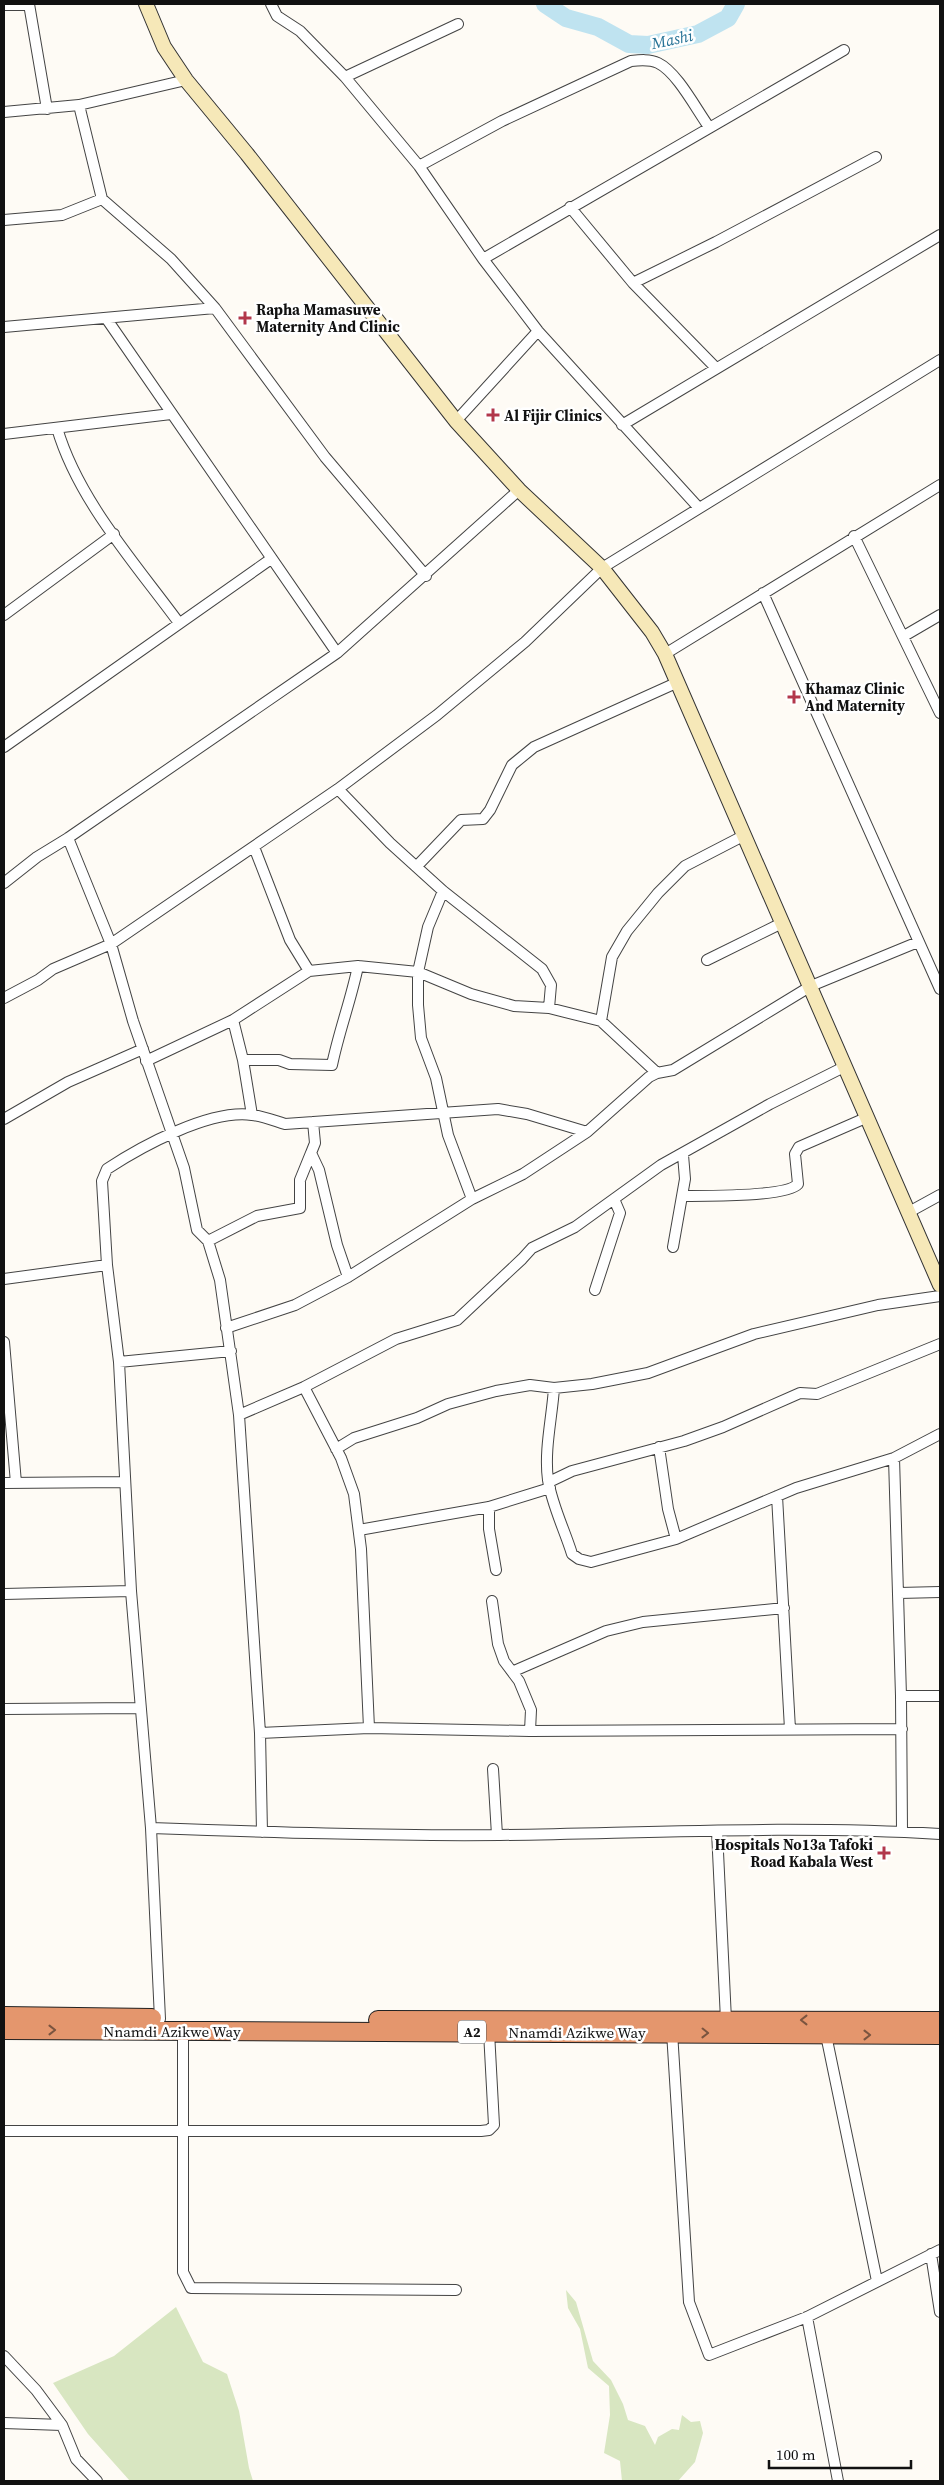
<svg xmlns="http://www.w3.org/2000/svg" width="944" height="2485" viewBox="0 0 944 2485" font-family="'Source Serif 4',serif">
<rect width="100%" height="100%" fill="#fefbf5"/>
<path fill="#d8e6c1" d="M566 2290 576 2302 593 2361 611 2380 623 2404 628 2420 645 2426 655 2445 658 2437 672 2429 679 2430 682 2415 691 2422 700 2421 703 2433 695 2462 678 2481H622L620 2461 604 2453 610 2415 609 2386 588 2368 580 2329 568 2308Z
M176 2307 203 2362 227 2374 239 2411 249 2468 253 2481H130L88 2434 53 2383 114 2356Z"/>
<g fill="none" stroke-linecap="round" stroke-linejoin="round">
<path stroke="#bfe3f0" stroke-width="18" d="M545 4 566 18 598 27 629 44 648 45 698 34 728 18 736 4"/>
<g stroke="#444" stroke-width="12">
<path id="street" d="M29 4 47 109
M271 4 277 16 300 31 345 77 419 166 483 259 538 331 699 508
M4 5H29
M345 77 458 24
M79 105 102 199 171 259 215 308 325 457 426 576
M4 112 79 105 186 80
M419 166 502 121 631 61C640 60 650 59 658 63 677 72 696 109 709 127
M570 207 633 283 716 368
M4 220 62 215 102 199
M483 259 844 50
M633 283 716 242 876 157
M106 318 337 653
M4 327 215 308
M456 421 538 331
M622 425 940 235
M57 428C78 500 135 563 179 623
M4 434 171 414
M854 536 940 713
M763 593 940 989
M4 615 114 534
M904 636 940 615
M665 654 940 485
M4 747 271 559
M338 789 390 843 443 891 542 969 551 985 549 1008
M68 838 111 944 133 1021 184 1168 197 1230 208 1241 220 1280 239 1415 260 1733 262 1832
M254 847 290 940 309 971
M417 866 461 820 483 819 490 810 512 765 534 747 676 683
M4 883 37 857 68 838 337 653 519 490
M443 891 428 927 418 972V1005L421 1038 436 1078 448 1135 472 1199
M707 960 782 923
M4 998 38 980 53 969 111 944 338 789 437 715 525 642 602 568 940 360
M233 1020 243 1060 252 1115
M601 1021 612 957 627 931 658 893 685 866 743 836
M243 1060H279L290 1064 332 1065C339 1031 351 1000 358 966
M146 1061 233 1020 309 971 358 966 418 972 471 994 514 1006 549 1008 601 1021 657 1073
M4 1119 68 1082 143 1049
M313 1122 315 1143 311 1153 319 1170 337 1245 348 1277
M682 1196C704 1196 786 1197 798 1184L795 1154 799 1147 868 1117
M909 1212 940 1195
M208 1241 257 1216 300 1208V1180L311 1153
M673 1247 685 1179 683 1155
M4 1279 107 1265
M595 1290 620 1213 614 1199
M226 1328 295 1305 348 1277 472 1199 523 1174 587 1132 649 1077 657 1073 673 1070 811 986 918 942
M4 1342 16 1483
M119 1362 231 1351
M304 1387 341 1458 354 1494 361 1549 369 1728
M554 1388C552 1418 544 1450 548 1480 552 1505 565 1531 572 1554L579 1559 591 1562 676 1539 796 1488 894 1458 940 1434
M239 1415 304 1387 396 1339 457 1320 522 1259 532 1248 575 1227 661 1165 770 1104 846 1066
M659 1447 668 1509 676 1539
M336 1449 354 1438 417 1418 448 1404 496 1391 530 1385 554 1388 592 1384 648 1373 754 1334 878 1305 940 1296
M894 1458 901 1696 902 1831
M549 1482 572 1471 684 1441 723 1427 800 1393 817 1394 940 1344
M4 1483 125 1482
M777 1496 790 1729
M489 1507V1529L496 1570
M359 1530 489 1507 550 1488
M899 1593 940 1592
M4 1594 131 1591
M492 1601 498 1644 504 1661 519 1681 531 1710 530 1731
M514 1671 606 1631 643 1622 784 1608
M901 1696H940
M4 1709 141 1708
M260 1733 369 1728 530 1731 902 1729
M493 1769 497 1835
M151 1828C267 1832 384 1836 500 1835 646 1833 794 1825 940 1834
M717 1831 726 2020
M160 2019 151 1828 131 1591 119 1362 107 1265 102 1181 107 1169C142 1146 210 1109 252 1115 263 1116 275 1121 285 1124L498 1109 527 1114 587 1132
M183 2031V2272L191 2288 456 2290
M672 2032 689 2302 709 2355 807 2317 940 2250
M826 2035 877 2281
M4 2131H481L489 2130 494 2125 489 2032
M931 2254 940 2312
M807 2317 838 2481
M4 2356 36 2390 62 2425 76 2459 97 2481
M4 2423 62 2425"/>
</g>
<g stroke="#333" stroke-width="16">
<path id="secondary" d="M146 4 164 47 186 80 247 154 456 421 519 490 602 568 652 632 665 654 940 1285"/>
</g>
<g stroke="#222" stroke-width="20">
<path id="highway" d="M4 2016 152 2018
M378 2020 940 2021
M4 2030 940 2035"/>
</g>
<use href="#street" stroke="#fff" stroke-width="10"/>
<use href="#secondary" stroke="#f6e8b8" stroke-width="14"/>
<use href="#highway" stroke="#e4966d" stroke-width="18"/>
</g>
<defs><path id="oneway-chevron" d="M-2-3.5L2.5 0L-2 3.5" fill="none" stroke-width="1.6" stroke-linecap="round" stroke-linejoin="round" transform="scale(1.25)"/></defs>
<g stroke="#7a543f">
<use href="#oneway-chevron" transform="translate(804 2020) rotate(-180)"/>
<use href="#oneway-chevron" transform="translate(52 2030)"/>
<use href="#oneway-chevron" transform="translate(705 2033) rotate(1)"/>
<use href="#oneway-chevron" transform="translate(867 2035)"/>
</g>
<g fill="#b2374b" stroke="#fff" stroke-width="2">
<path d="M242.5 310.5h5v5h5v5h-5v5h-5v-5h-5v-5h5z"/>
<path d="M490.5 407.5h5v5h5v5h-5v5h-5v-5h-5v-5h5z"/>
<path d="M791.5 689.5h5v5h5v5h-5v5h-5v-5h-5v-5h5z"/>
<path d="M881.5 1845.5h5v5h5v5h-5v5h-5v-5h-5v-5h5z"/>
</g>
<g text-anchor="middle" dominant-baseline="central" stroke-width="5" stroke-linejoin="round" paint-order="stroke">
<rect fill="#fff" stroke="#585858" stroke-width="1" x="458" y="2020.5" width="28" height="23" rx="4"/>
<g font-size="14" font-weight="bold" fill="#111">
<text x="472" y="2032">A2</text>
</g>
<g font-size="15" font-weight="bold" fill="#111" stroke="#fff" text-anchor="start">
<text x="256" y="309">Rapha Mamasuwe<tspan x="256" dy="17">Maternity And Clinic</tspan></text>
<text x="504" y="415">Al Fijir Clinics</text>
<text x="805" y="688">Khamaz Clinic<tspan x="805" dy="17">And Maternity</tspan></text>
<text x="873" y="1844" text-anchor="end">Hospitals No13a Tafoki<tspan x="873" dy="17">Road Kabala West</tspan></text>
</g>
<g font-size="15" fill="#111" stroke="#fff">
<text x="172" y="2031">Nnamdi Azikwe Way</text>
<text x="577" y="2032">Nnamdi Azikwe Way</text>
</g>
<g font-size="16" font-style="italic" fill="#267296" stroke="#fff">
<text transform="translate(672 39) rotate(-12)">Mashi</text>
</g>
</g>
<rect width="944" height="2485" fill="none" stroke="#111111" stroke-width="10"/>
<path d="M769 2460v8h142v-8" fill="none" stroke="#111111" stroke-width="2.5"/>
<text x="776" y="2460" font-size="15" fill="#111111" stroke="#ffffff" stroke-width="4" paint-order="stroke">100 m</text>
</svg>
